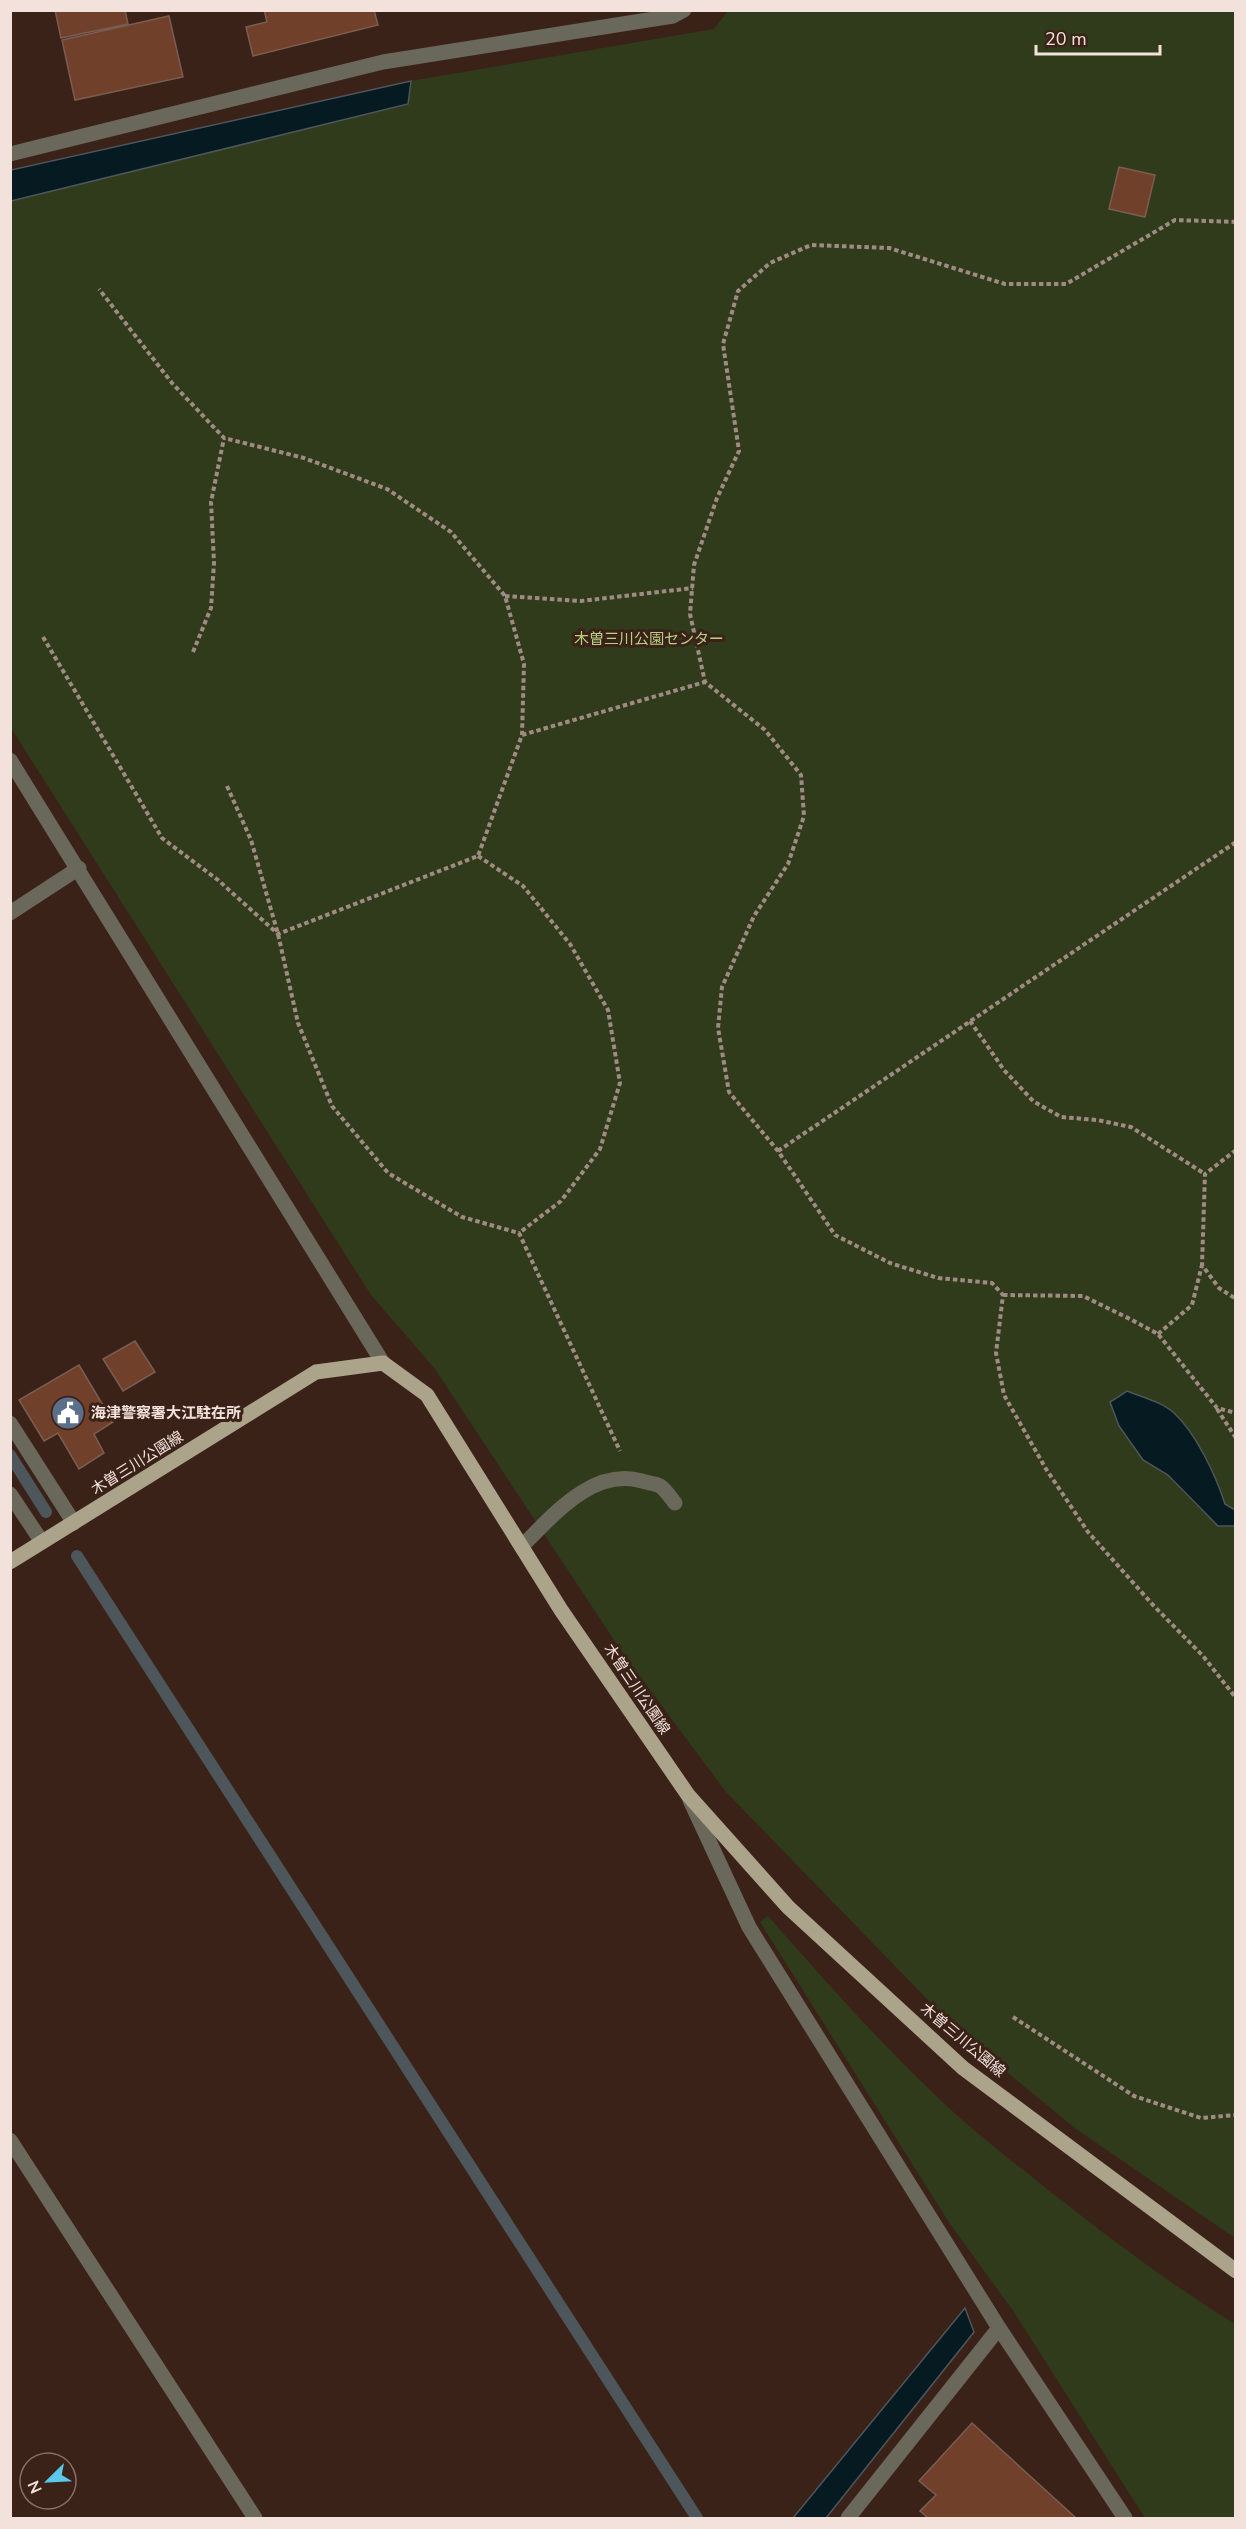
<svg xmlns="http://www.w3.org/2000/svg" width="1246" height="2529" viewBox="0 0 1246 2529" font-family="'Nunito Sans','Noto Sans JP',sans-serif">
<rect width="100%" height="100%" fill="#3b2218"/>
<path fill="#303b1b" d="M728 11H1235V2238L1076 2129 964 2037 726 1792 624 1655 435 1369 371 1295 11 728 10 201 408 104 411 81 714 29Z
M768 1916C820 1975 872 2034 929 2089 965 2125 1007 2157 1047 2189 1108 2237 1170 2284 1235 2324V2518H1145L1014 2312 950 2224 760 1922Z"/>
<path fill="#061a22" stroke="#4d565a" stroke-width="1.5" d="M411 81 408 104 11 201V170Z
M1127 1391C1142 1397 1162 1402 1174 1413 1196 1433 1216 1476 1225 1504L1235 1510V1526H1218L1168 1475 1143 1460 1119 1426 1110 1402Z
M965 2308 974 2332 826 2518H793Z"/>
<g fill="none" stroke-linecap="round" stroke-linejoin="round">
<path stroke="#4d565a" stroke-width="12" d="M10 1455 46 1512
M77 1556 697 2518"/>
</g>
<path fill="#70402b" stroke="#7a5d51" stroke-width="1.5" d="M55 10H125L128 24 61 38Z
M264 10H374L378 25 253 56 246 27 267 22Z
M169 16 183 77 75 100 62 40Z
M1119 167 1155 175 1145 217 1109 209Z
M135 1341 155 1372 123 1391 103 1359Z
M79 1365 113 1422 94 1434 104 1453 79 1469 58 1433 44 1441 19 1400Z
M972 2423 1076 2518H928L920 2511 936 2495 919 2481Z"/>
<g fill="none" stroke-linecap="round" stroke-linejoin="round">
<path stroke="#a08b83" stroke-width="4" stroke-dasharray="4.5 3" stroke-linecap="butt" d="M1236 222 1175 220 1066 284H1005L889 248 811 245 770 263 738 291 723 344 739 451 717 498 694 565 690 614 705 682 765 730 801 775 804 816 788 864 754 916 722 987 718 1028 729 1092 778 1151 835 1235 890 1263 938 1278 992 1283 1003 1295 996 1353 1004 1395 1046 1469 1088 1532 1153 1605 1203 1656 1236 1698
M505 596 581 601 693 588
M43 637 162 838 218 880 278 934 478 856 522 735 524 664 505 596 451 532 387 489 304 458 224 438 172 383 99 289
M193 652 211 608 214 563 211 502 224 438
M522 735 705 682
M227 786 251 840 278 934 298 1023 332 1106 388 1173 462 1217 519 1233 620 1451
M478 856 523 886 570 944 608 1010 620 1083 600 1149 561 1201 519 1233
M970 1021 1004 1070 1033 1101 1061 1117 1097 1120 1131 1127 1205 1174
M1236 1150 1205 1174 1202 1265 1219 1288 1236 1299
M778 1151 1236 842
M1003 1295 1083 1296 1130 1319 1158 1334 1217 1408 1236 1413
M1158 1334 1192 1305 1202 1265
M1217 1409 1236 1438
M1013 2017 1134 2096 1201 2118 1236 2115"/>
<path stroke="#6a675b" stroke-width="15" d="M10 154 383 62 673 16 684 10
M10 760 383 1363
M10 913 79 868
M10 1423 74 1523
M10 1494 42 1542
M522 1546C553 1516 592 1467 642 1481 647 1483 655 1483 660 1486 665 1489 671 1498 675 1503
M690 1800 749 1927 999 2328 848 2518
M10 2140 255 2518
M999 2328 1125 2518"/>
<path stroke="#aba48b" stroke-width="15" d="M10 1562 316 1372 383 1363 427 1395 561 1610 688 1795 788 1907 963 2068 1236 2271"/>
</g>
<defs>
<g id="civic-disc" transform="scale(1.725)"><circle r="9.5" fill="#5c6f8a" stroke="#3b2218"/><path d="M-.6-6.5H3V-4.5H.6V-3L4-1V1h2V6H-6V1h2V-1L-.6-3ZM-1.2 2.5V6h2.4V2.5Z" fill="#fff"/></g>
</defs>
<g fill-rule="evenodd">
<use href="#civic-disc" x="68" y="1413"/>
</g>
<g text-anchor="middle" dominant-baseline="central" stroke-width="6" stroke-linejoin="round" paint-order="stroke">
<g font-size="15" fill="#b6d184" stroke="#3b2218">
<text x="649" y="639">木曽三川公園センター</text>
</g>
<g font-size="15" font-weight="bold" fill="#f3e2db" stroke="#3b2218" text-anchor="start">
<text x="91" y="1413">海津警察署大江駐在所</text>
</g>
<g font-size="15" fill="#f3e2db" stroke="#3b2218">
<text transform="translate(137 1463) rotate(-32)">木曽三川公園線</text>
<text transform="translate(637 1689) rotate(56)">木曽三川公園線</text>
<text transform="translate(963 2040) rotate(40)">木曽三川公園線</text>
</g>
</g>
<rect width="1246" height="2529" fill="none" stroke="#f3e2db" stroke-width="24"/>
<g transform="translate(48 2481) rotate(246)"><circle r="28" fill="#3b2218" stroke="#856f66" stroke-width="1.5"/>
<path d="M0-4.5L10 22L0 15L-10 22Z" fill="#5bc8e7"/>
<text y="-9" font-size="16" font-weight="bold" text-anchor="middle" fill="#f3e2db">N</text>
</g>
<path d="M1036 45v9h124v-9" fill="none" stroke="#f3e2db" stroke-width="3"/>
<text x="1045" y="45" font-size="18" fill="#f3e2db" stroke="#3b2218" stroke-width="4.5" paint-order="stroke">20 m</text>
</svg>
